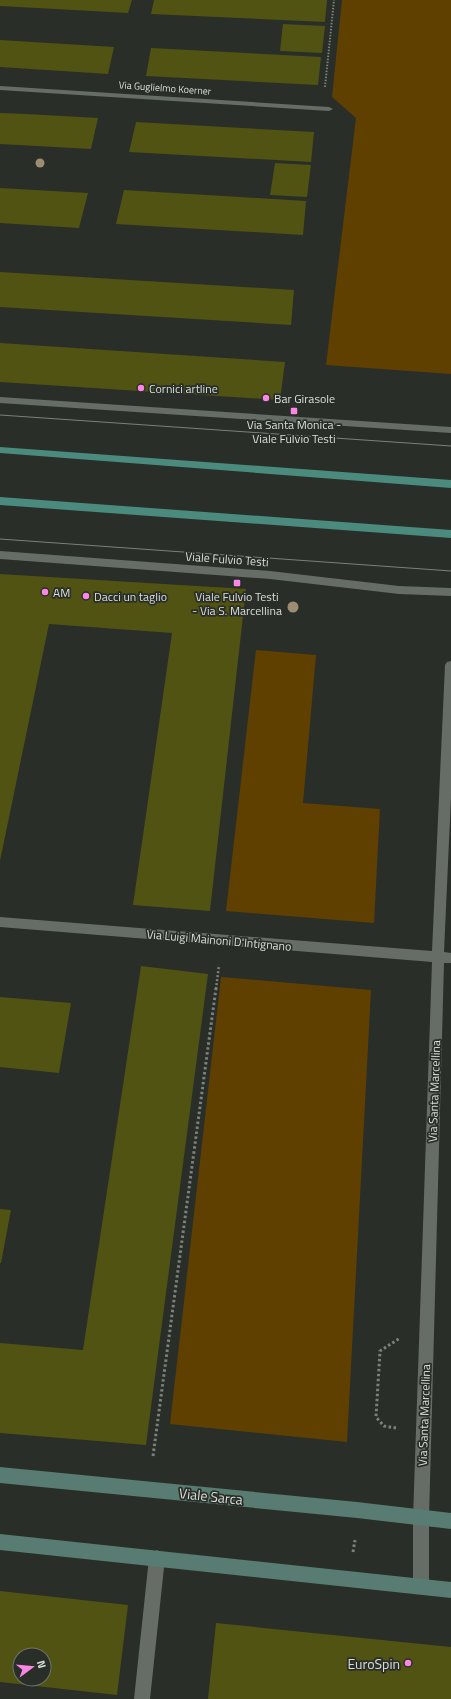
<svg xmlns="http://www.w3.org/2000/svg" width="451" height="1699" viewBox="0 0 451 1699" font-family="'Titillium Web',sans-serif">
<rect width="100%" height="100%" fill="#292e28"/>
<path fill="#604001" d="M342 0H451V374L326 365 356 118 332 97Z
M256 650 316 655 303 803 380 809 374 923 226 911Z
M221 977 371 990 347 1442 170 1424Z"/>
<path fill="#515312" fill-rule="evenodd" d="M0 0H132L128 13 0 6Z
M154 0H327L325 22 151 14Z
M283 24 325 26 322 53 280 51Z
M0 40 114 47 108 74 0 67Z
M151 48 321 57 318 85 146 76Z
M0 113 26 114 98 118 91 149 0 144Z
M136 122 314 132 311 162 129 152Z
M275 163 311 165 307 197 270 195Z
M0 188 88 193 79 228 0 223Z
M124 190 306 201 303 235 116 224Z
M0 272 294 290 291 325 0 307Z
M0 343 285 362 280 400 0 382Z
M0 574 246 589 210 911 133 905 172 633 49 624 0 861Z
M141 966 208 974 146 1445 0 1433V1343L83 1350Z
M0 997 71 1003 59 1073 0 1067Z
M0 1209 11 1210 1 1263H0Z
M0 1591 128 1605 117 1695 0 1682ZM20 1655H44V1679H20Z
M216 1623 451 1647V1699H208Z"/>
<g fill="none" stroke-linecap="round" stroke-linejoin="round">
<path stroke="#7d817c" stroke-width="2" stroke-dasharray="1.5 1.5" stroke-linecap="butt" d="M325 87 334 0"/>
<path stroke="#7d817c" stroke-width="2.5" stroke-dasharray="2 2" stroke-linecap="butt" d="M216 989 219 965"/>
<path stroke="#7d817c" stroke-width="3" stroke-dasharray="2.5 2.5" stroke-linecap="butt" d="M396 1428 384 1426 376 1417 380 1351 400 1338
M153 1456 216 988
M353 1552 355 1540"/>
<path fill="#666d66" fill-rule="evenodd" d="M157 1550 162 1553 165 1558 150 1699H134L149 1558 152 1553Z"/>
<path fill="#666d66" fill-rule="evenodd" d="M0 86 329 107 333 109 329 111 0 90Z
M0 397 451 427V433L0 403Z
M0 551 270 571 399 586 451 588V596L399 594 270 579 0 559Z
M451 661V797L444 952 451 953V963H444L429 1518V1586L427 1592 421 1594 415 1592 413 1586V1518L432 962 0 927V917L432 951 445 665 447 662Z"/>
<path fill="#587c71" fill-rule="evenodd" d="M0 1467 357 1502 451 1513V1529L357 1518 0 1483Z
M0 1534 451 1582V1598L0 1550Z"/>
<path fill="#4a8b7d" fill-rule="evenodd" d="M0 447 451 480V488L0 453Z
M0 497 451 530V538L0 505Z"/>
<path stroke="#7c807b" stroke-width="1" d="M0 415 451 446
M0 539 451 571"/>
</g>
<g fill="#9c8d72">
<circle cx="40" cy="163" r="4.5"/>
<circle cx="293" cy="607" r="5.5"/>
</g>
<g fill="#fc86e4" stroke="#292e28" stroke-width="1.5">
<circle cx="141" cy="388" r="4"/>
<circle cx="266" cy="398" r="4"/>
<rect x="290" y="407" width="8" height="8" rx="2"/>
<rect x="233" y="579" width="8" height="8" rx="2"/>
<circle cx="45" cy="592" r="4"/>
<circle cx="86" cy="596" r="4"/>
<circle cx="408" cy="1663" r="4"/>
</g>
<g text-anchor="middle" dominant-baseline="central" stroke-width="3.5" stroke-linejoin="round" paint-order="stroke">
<g font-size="10" fill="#dbdfdb" stroke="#292e28">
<text transform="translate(165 88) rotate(4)">Via Guglielmo Koerner</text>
</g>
<g font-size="12" fill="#dbdfdb" stroke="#292e28" text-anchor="start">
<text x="149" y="388">Cornici artline</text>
<text x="274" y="398">Bar Girasole</text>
<text x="294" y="424" text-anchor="middle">Via Santa Monica -<tspan x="294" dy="14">Viale Fulvio Testi</tspan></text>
<text x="53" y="592">AM</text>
<text x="94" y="596">Dacci un taglio</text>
<text x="237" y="596" text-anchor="middle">Viale Fulvio Testi<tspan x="237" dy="14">- Via S. Marcellina</tspan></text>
</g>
<g font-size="12" fill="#dbdfdb" stroke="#292e28">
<text transform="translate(227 559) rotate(4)">Viale Fulvio Testi</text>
<text transform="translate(219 940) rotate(5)">Via Luigi Mainoni D'Intignano</text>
<text transform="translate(434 1091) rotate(-88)">Via Santa Marcellina</text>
<text transform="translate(424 1415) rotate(-88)">Via Santa Marcellina</text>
</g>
<g font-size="14" fill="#dbdfdb" stroke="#292e28">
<text transform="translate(211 1496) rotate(6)">Viale Sarca</text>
</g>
<g font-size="14" fill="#dbdfdb" stroke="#292e28" text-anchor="end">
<text x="400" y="1663">EuroSpin</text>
</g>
</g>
<g transform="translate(32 1667) rotate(74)"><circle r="19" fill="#292e28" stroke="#707570"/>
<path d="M0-3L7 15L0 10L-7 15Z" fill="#fc86e4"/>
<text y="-6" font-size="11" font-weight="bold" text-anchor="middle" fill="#dbdfdb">N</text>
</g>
</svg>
